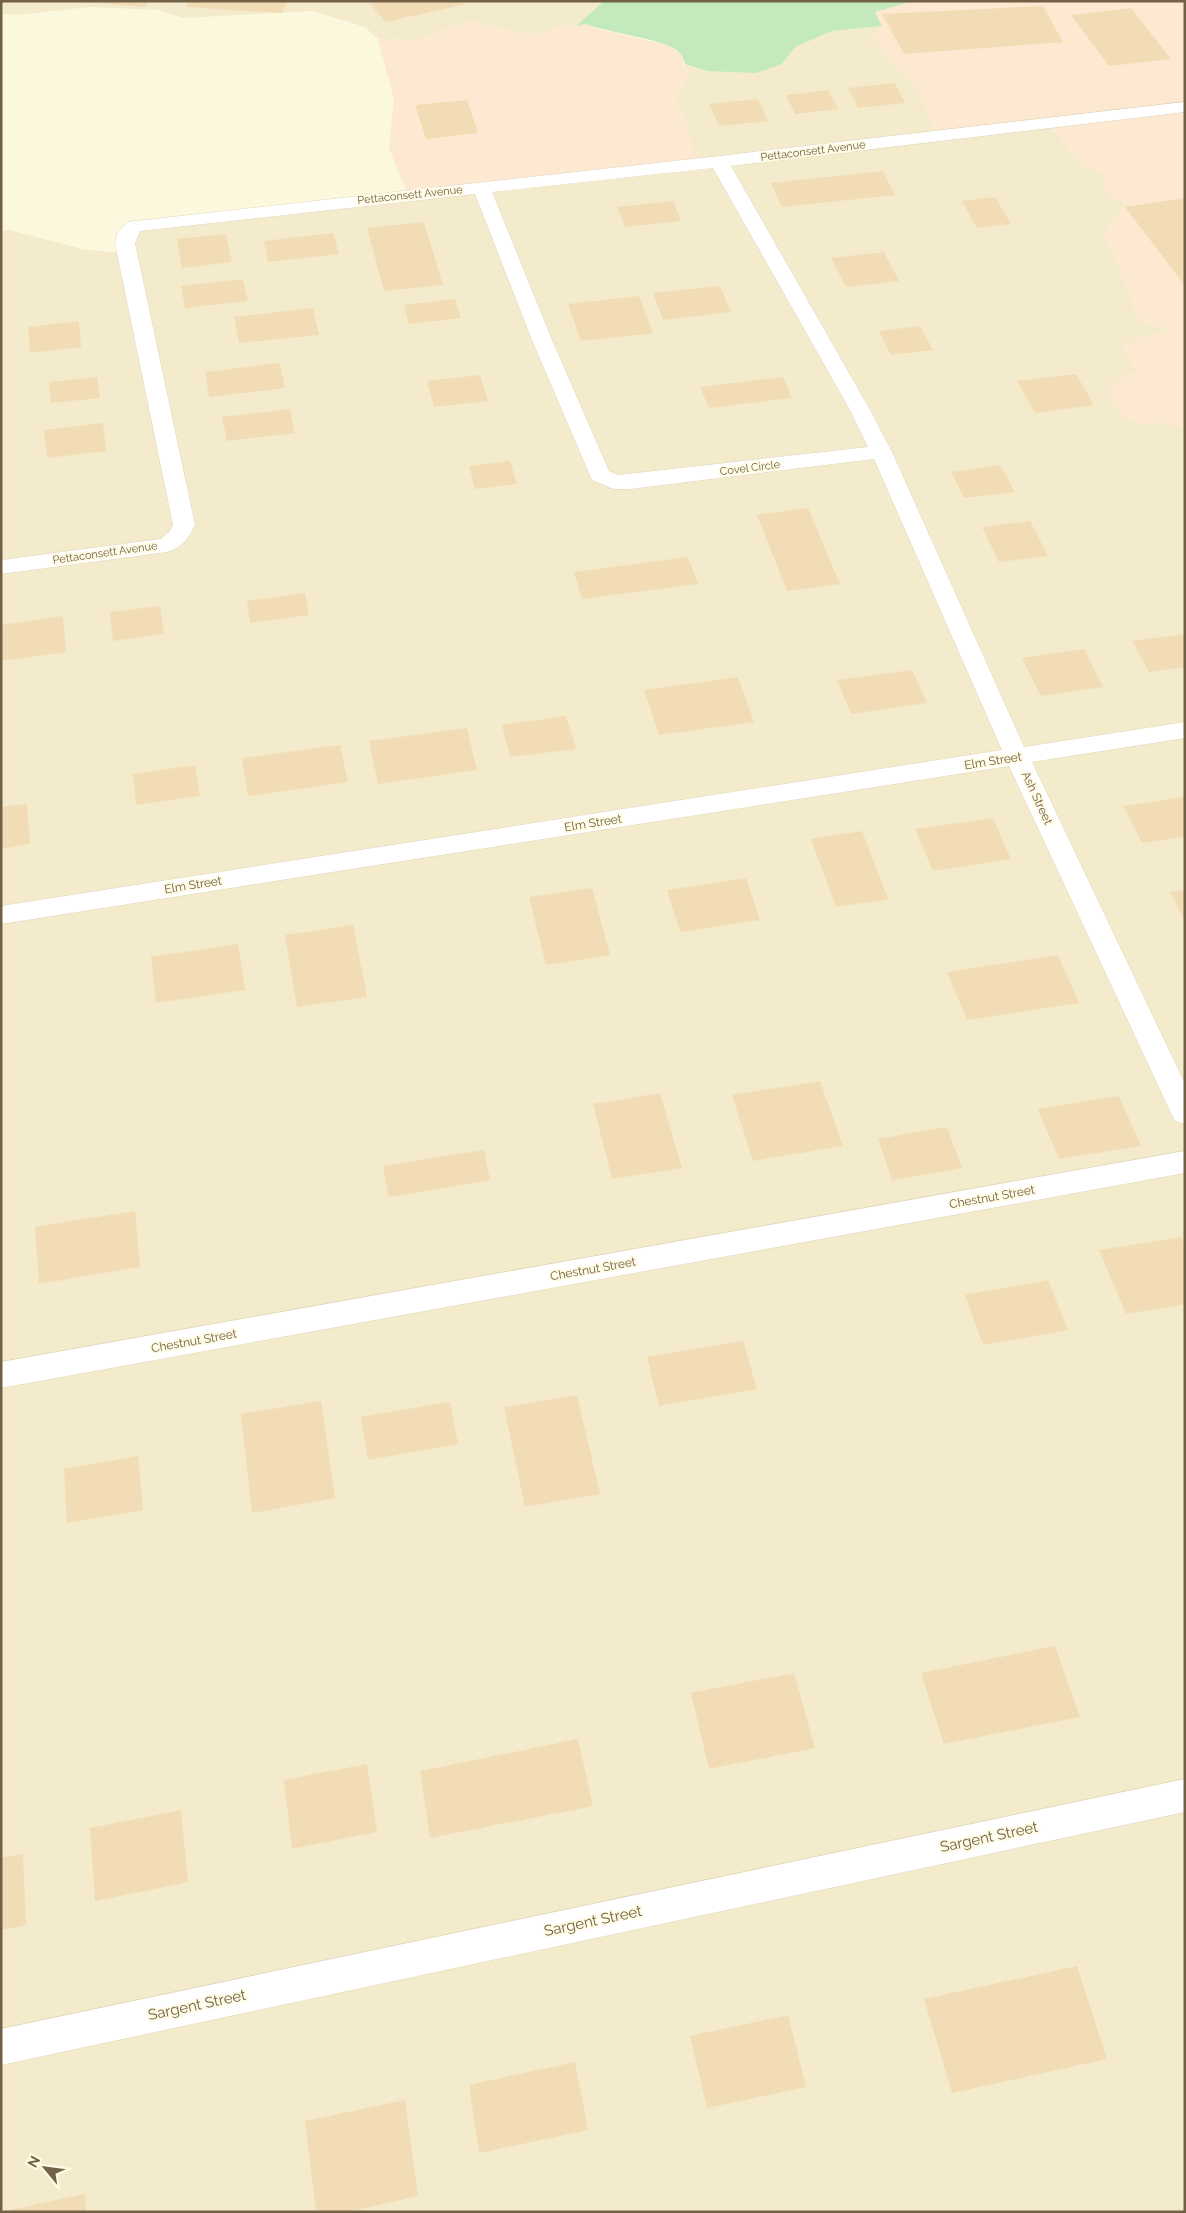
<svg xmlns="http://www.w3.org/2000/svg" width="1186" height="2213" viewBox="0 0 1186 2213" font-family="Raleway,sans-serif">
<rect width="100%" height="100%" fill="#fcf8de"/>
<path fill="#f4ebcc" d="M1 1H604L576 26H559L543 35 525 34 468 21 419 40 378 39 365 27 312 11 183 18 159 10 89 7 18 15 1 14Z
M882 26 873 39 919 91 933 127 1046 122 1083 165 1105 174 1103 186 1125 203 1103 236 1111 247 1139 320 1169 331 1135 339 1123 349 1138 372 1118 379 1144 425 1166 423 1185 428V2212H1V231L10 230 82 249 122 253 124 233 383 197 687 124 674 98 689 77 685 64 707 71 782 64 795 47 832 31Z"/>
<path fill="#fde9d1" d="M913 1H1185V428L1166 423 1144 425 1122 416 1106 390 1118 379 1138 372 1123 349 1135 339 1169 331 1139 320 1111 247 1103 236 1125 203 1107 196 1102 186 1104 174 1084 166 1046 122 938 135 933 127 919 91 873 39 882 26 875 12Z
M468 21 525 34 543 35 559 26H576L585 23 598 29 667 45 680 53 689 77 674 98 687 124 696 159 407 193 389 148 394 100 378 39 419 40Z"/>
<path fill="#c4e9bd" d="M604 1H913L875 12 882 26 832 31 795 47 782 64 756 73 707 71 685 64C684 61 682 56 680 53 668 39 607 33 586 24L576 26Z"/>
<path fill="#f2dcb5" d="M75 1H148L145 7Z
M189 1H287L282 13 186 7Z
M380 1H463L466 4 386 22 370 4Z
M1043 6 1063 42 904 54 882 14Z
M1131 8 1171 59 1109 66 1071 15Z
M895 83 905 103 858 108 848 88Z
M828 90 838 109 795 114 786 95Z
M758 99 768 121 719 126 709 104Z
M467 100 478 133 426 139 415 105Z
M883 171 895 195 782 207 771 183Z
M995 197 1011 224 977 228 962 201Z
M1185 198V286L1125 207Z
M673 201 681 221 625 227 617 207Z
M424 222 443 285 384 291 367 228Z
M333 233 339 254 268 262 264 241Z
M226 234 232 262 182 268 177 239Z
M884 252 899 281 846 287 831 258Z
M243 279 248 301 185 308 181 286Z
M720 286 731 312 663 320 653 293Z
M639 296 653 333 581 341 568 304Z
M455 299 461 318 409 324 404 305Z
M313 308 319 335 239 343 234 317Z
M79 321 81 347 30 353 28 327Z
M920 326 933 350 891 355 879 331Z
M280 363 285 388 209 397 205 372Z
M1076 374 1094 405 1035 413 1017 381Z
M480 375 488 401 434 407 427 381Z
M97 377 100 398 51 403 49 382Z
M783 377 792 398 709 408 700 387Z
M290 409 295 433 227 441 222 417Z
M103 423 106 451 47 458 44 430Z
M510 461 517 484 475 489 469 466Z
M1000 465 1015 492 964 498 951 472Z
M808 508 840 584 787 591 757 515Z
M1030 521 1048 556 999 562 982 527Z
M688 557 698 584 582 599 574 572Z
M305 593 309 615 250 623 247 601Z
M160 606 164 634 113 641 110 612Z
M63 616 66 652 1 661V625Z
M1185 634V667L1149 672 1132 641Z
M1084 649 1103 687 1041 696 1022 658Z
M912 670 927 703 851 714 837 680Z
M738 677 754 722 659 735 644 690Z
M566 716 576 749 510 757 502 725Z
M467 728 477 770 378 784 369 741Z
M340 745 348 782 248 796 242 758Z
M195 765 200 796 136 805 133 774Z
M1185 797V837L1142 843 1123 806Z
M27 804 30 844 1 849V807Z
M993 818 1011 859 933 871 915 829Z
M862 831 888 899 836 907 811 839Z
M746 878 760 920 680 932 667 890Z
M592 888 610 955 546 965 529 897Z
M1185 890V922L1170 892Z
M353 925 367 997 297 1007 285 935Z
M238 944 245 990 156 1003 151 957Z
M1058 955 1079 1003 967 1020 947 972Z
M820 1081 843 1146 753 1161 732 1095Z
M660 1093 682 1168 612 1179 593 1104Z
M1119 1096 1141 1146 1059 1159 1038 1109Z
M947 1127 962 1168 892 1180 878 1139Z
M484 1150 490 1180 389 1197 383 1166Z
M135 1211 140 1267 39 1284 35 1227Z
M1181 1237 1185 1246V1304L1126 1314 1099 1250Z
M1048 1280 1068 1330 983 1345 965 1295Z
M743 1341 757 1389 659 1406 647 1357Z
M577 1395 600 1494 525 1507 504 1407Z
M321 1401 335 1498 252 1513 241 1414Z
M450 1402 458 1444 368 1460 361 1417Z
M138 1456 143 1510 67 1523 64 1469Z
M1055 1646 1080 1717 944 1744 921 1673Z
M794 1673 815 1748 709 1769 691 1693Z
M578 1739 593 1806 430 1838 420 1771Z
M367 1764 377 1832 292 1849 284 1780Z
M181 1810 188 1882 95 1901 90 1828Z
M23 1854 26 1925 1 1930V1858Z
M1077 1966 1107 2059 952 2093 924 1999Z
M788 2015 806 2087 707 2108 690 2036Z
M575 2062 588 2130 479 2153 469 2085Z
M405 2100 418 2196 348 2212H316L305 2121Z
M85 2194 86 2212H5V2211Z"/>
<g fill="none" stroke-linecap="round" stroke-linejoin="round">
<g stroke="#e0d5ba" stroke-width="1">
<path id="minor" d="M1185 102V112L731 166 870 410 892 452 1024 747 1185 722V738L1032 762 1185 1084V1124L1175 1121 1171 1113 1009 766 1 924V906L1002 750 874 459 630 489H614L592 480 532 340 475 194 140 231 135 243 195 525C189 538 181 548 167 552L1 574V560L161 539 170 531 173 525 115 243 117 234 127 222 719 156ZM713 168 850 410 868 447 618 475 609 471 552 340 492 192Z
M1185 1151V1173L1 1388V1362Z
M1185 1779V1812L1 2065V2029Z"/>
</g>
<use href="#minor" fill="#fff" fill-rule="evenodd"/>
</g>
<g text-anchor="middle" dominant-baseline="central" stroke-width="4" stroke-linejoin="round" paint-order="stroke">
<g font-size="11" fill="#726146" stroke="#fffbe4">
<text transform="translate(813 151) rotate(-7)">Pettaconsett Avenue</text>
<text transform="translate(410 195) rotate(-6)">Pettaconsett Avenue</text>
<text transform="translate(750 468) rotate(-7)">Covel Circle</text>
<text transform="translate(105 553) rotate(-8)">Pettaconsett Avenue</text>
</g>
<g font-size="12" fill="#726146" stroke="#fffbe4">
<text transform="translate(993 761) rotate(-9)">Elm Street</text>
<text transform="translate(1037 798) rotate(65)">Ash Street</text>
<text transform="translate(593 823) rotate(-9)">Elm Street</text>
<text transform="translate(193 885) rotate(-9)">Elm Street</text>
<text transform="translate(992 1197) rotate(-10)">Chestnut Street</text>
<text transform="translate(593 1269) rotate(-10)">Chestnut Street</text>
<text transform="translate(194 1341) rotate(-10)">Chestnut Street</text>
</g>
<g font-size="15" fill="#726146" stroke="#fffbe4">
<text transform="translate(989 1837) rotate(-12)">Sargent Street</text>
<text transform="translate(593 1921) rotate(-12)">Sargent Street</text>
<text transform="translate(197 2005) rotate(-12)">Sargent Street</text>
</g>
</g>
<rect width="1186" height="2213" fill="none" stroke="#726146" stroke-width="5"/>
<g transform="translate(45 2168) rotate(299)" stroke="#fffbe4" stroke-width="4" paint-order="stroke">
<path d="M0-4L9 19L0 12L-9 19Z" fill="#726146"/>
<text y="-8" font-size="14" font-weight="bold" text-anchor="middle" fill="#726146">N</text>
</g>
</svg>
